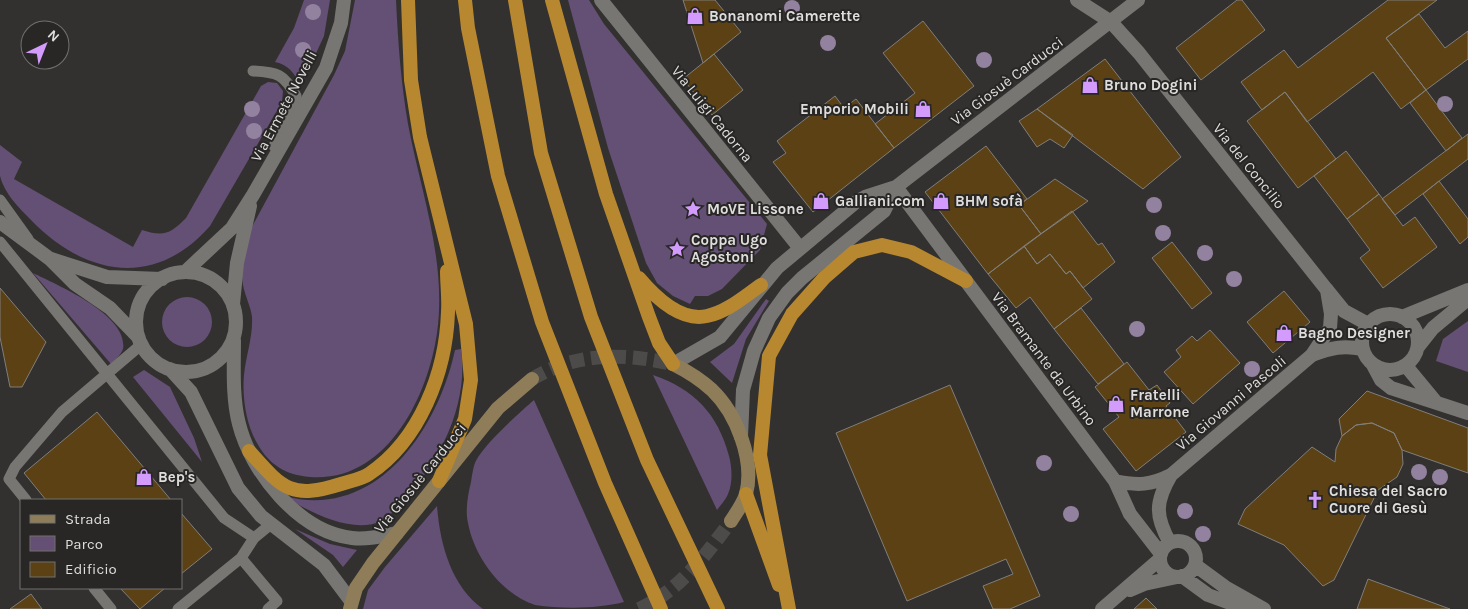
<svg xmlns="http://www.w3.org/2000/svg" width="1468" height="609" viewBox="0 0 1468 609" font-family="Karla,sans-serif">
<rect width="100%" height="100%" fill="#32312f"/>
<path fill="#644f75" d="M304 0H330L324 36 301 86C294 73 289 65 275 62L294 28Z
M355 0H396C398 42 401 83 408 124 421 193 447 262 437 333 428 397 386 483 310 477 286 475 269 465 257 443 246 424 242 397 244 375 246 355 253 337 252 317 251 307 245 296 243 285 240 269 244 253 247 236L334 75 345 51Z
M568 0H589L604 24 767 224 760 250 722 289 708 296H695L690 304 673 296 657 283 646 263 608 148Z
M268 82 277 83 283 91 282 102 210 226C155 289 85 276 31 220 19 208 4 193 0 176 0 167 0 155 0 145L22 162 14 179 133 247 142 230C164 237 170 234 186 218L261 86Z
M33 273C57 285 129 315 123 349 121 355 115 360 111 364Z
M162 322a25 25 0 1 1 50 0a25 25 0 1 1-50 0Z
M766 299 769 301 746 339 732 383 710 362 734 344Z
M1468 321V372L1436 361 1443 339Z
M461 349C469 404 440 462 403 501 396 508 390 517 381 521 353 535 307 511 284 496 377 521 438 429 455 350Z
M144 370 170 387 194 438 202 462 133 377Z
M653 375C694 389 718 414 729 456 732 467 733 483 728 494 726 499 721 505 717 510Z
M534 400 624 602C596 609 563 609 535 605 501 594 474 556 468 523 465 510 468 494 471 482 472 476 473 468 475 463 482 446 520 412 534 400Z
M437 506C440 544 451 586 483 609H363L368 590 385 567Z
M295 529 330 544 357 550 343 567 333 555Z"/>
<path fill="#5b4114" stroke="#807e7b" d="M683 0H715L741 32 703 63Z
M1237 0H1242L1265 30 1201 80 1176 48Z
M1388 0H1437L1386 38 1426 90 1401 109 1373 72 1307 122 1285 92 1262 110 1241 82 1284 50 1298 68Z
M1419 14 1445 48 1468 31V59L1426 90 1386 38Z
M923 21 974 86 894 148 875 124 915 93 883 53Z
M714 54 743 90 712 115 683 79Z
M1105 59 1181 157 1143 189 1037 109Z
M1426 90 1462 138 1446 151 1410 103Z
M1285 92 1336 159 1298 188 1247 121Z
M835 96 844 108 856 99 894 148 813 212 773 162 786 153 777 141Z
M1037 109 1073 135 1064 148 1050 139 1037 147 1019 121Z
M1468 134V159L1395 215 1382 199Z
M986 146 1027 199 1019 205 1041 234 988 274 925 192Z
M1346 151 1379 194 1347 219 1314 176Z
M1055 179 1088 201 1041 234 1019 205Z
M1439 181 1468 219V237L1460 244 1423 194Z
M1379 194 1403 226 1415 217 1437 247 1383 288 1360 258 1370 250 1347 219Z
M1072 211 1098 245 1102 243 1115 262 1083 288 1070 271 1066 274 1050 254 1037 264 1024 246Z
M1172 242 1212 293 1192 309 1152 258Z
M1024 246 1037 264 1050 254 1066 274 1070 271 1092 299 1054 329 1030 297 1016 308 988 274Z
M0 288 46 342 22 387H10L0 337Z
M1284 291 1310 322 1273 353 1247 322Z
M1081 308 1124 364 1098 384 1054 329Z
M1210 330 1240 363 1193 404 1164 372 1181 357 1176 350 1192 336 1197 341Z
M1127 362 1149 390 1157 385 1170 403 1166 406 1186 432 1136 471 1103 429 1119 417 1095 387Z
M950 385 1040 596 1010 609H993L983 586 1013 574 1006 559 907 601 836 433Z
M1367 391 1468 428V473L1402 450 1394 433 1372 423 1356 425 1342 436 1339 419Z
M97 412 171 500H46L24 473Z
M1372 423 1394 433 1402 450 1403 464 1397 477 1378 490 1334 580 1323 586 1284 545 1238 524 1245 509 1312 447 1335 462 1336 449 1342 436 1356 425Z
M181 513 212 549 181 574Z
M1368 579 1450 609H1357Z
M120 588H165L140 609Z
M31 594 42 609H10Z
M1146 598 1157 609H1134Z"/>
<g fill="none" stroke-linecap="round" stroke-linejoin="round">
<path stroke="#4c4b49" stroke-width="14" stroke-dasharray="14 7" stroke-linecap="butt" d="M532 379C576 352 624 353 673 364
M639 609C680 590 705 556 731 521"/>
<path stroke="#777673" stroke-width="11" d="M253 71C277 72 284 74 296 96L292 110 274 146
M0 200 28 239
M0 242 224 518 254 538
M26 500 9 479 15 467 62 412 142 344
M241 558 254 538 271 524
M94 588 111 609
M178 609 241 558 277 601 268 609"/>
<path stroke="#777673" stroke-width="14" d="M601 0 799 247
M1077 0 1111 22
M0 222 50 259 75 284 110 308 139 338
M51 259 107 277 162 279
M185 272 232 228 253 195 326 68 341 23 344 0
M136 322a50 50 0 1 1 100 0a50 50 0 1 1-100 0Z
M1327 290 1344 311 1368 324
M233 304 237 263 250 206
M1362 342a28 28 0 1 1 56 0a28 28 0 1 1-56 0Z
M1402 317 1468 290
M234 340C234 367 232 397 239 424 251 472 299 532 352 538 367 540 382 536 397 533
M1418 347 1433 328 1468 299
M1312 355C1331 348 1343 345 1362 349
M1373 365 1381 380 1391 388 1468 413
M1406 366 1435 401
M170 369 191 392 238 488 261 516 324 565 351 601
M1130 590 1144 584 1177 577
M1102 609 1160 559"/>
<path stroke="#777673" stroke-width="14" d="M1111 22 1139 53 1327 290 1331 314 1330 328 1312 355 1171 475C1151 485 1138 486 1115 481
M896 187 1115 481 1130 514 1161 554
M673 364 720 337 777 268 856 202 865 197 896 187 1138 0
M741 437 743 390 754 351 769 318 787 293 802 278 884 211 896 187
M1160 559a18 18 0 1 1 36 0a18 18 0 1 1-36 0Z
M1170 543C1155 516 1155 502 1171 475
M1195 565 1225 587 1264 609
M1182 576 1208 595 1247 609"/>
<path stroke="#8f7d5a" stroke-width="14" d="M673 364C687 371 700 379 712 390 736 413 755 460 746 494 743 504 736 513 731 521
M350 609 356 588 373 563 498 408 532 379"/>
<path stroke="#b88830" stroke-width="14" d="M408 0 411 80 420 137 466 324 471 380 465 419 439 481
M465 0 468 28 498 176 542 322 605 483 661 609
M515 0 541 153 591 317 647 460 718 609
M552 0 606 194 649 317 659 343 673 364
M639 278C655 297 680 322 707 316 727 312 745 296 761 285
M249 451C282 488 290 500 341 484 350 481 362 479 369 474 420 440 446 372 448 312 449 299 447 284 447 271
M746 494 779 585
M789 609 760 455 769 356 792 314 824 278 854 252 882 245 911 252 966 281"/>
</g>
<g fill="#93829f">
<circle cx="792" cy="8" r="8"/>
<circle cx="313" cy="12" r="8"/>
<circle cx="828" cy="43" r="8"/>
<circle cx="303" cy="50" r="8"/>
<circle cx="984" cy="60" r="8"/>
<circle cx="1445" cy="104" r="8"/>
<circle cx="252" cy="109" r="8"/>
<circle cx="254" cy="131" r="8"/>
<circle cx="1154" cy="205" r="8"/>
<circle cx="1163" cy="233" r="8"/>
<circle cx="1205" cy="253" r="8"/>
<circle cx="1234" cy="279" r="8"/>
<circle cx="1137" cy="329" r="8"/>
<circle cx="1252" cy="369" r="8"/>
<circle cx="1044" cy="463" r="8"/>
<circle cx="1419" cy="472" r="8"/>
<circle cx="1440" cy="477" r="8"/>
<circle cx="1185" cy="511" r="8"/>
<circle cx="1071" cy="514" r="8"/>
<circle cx="1203" cy="534" r="8"/>
</g>
<defs>
<g id="shop-bare" transform="scale(1.35)"><path d="M-5-2.5h2.3a2.7 3.5 0 0 1 5.4 0H5L5.5 6h-11ZM-1.5-2.5h3a1.5 2.3 0 0 0-3 0Z" fill="#d39cfc" stroke="#282725" stroke-width="2.5" paint-order="stroke"/></g>
<g id="sight-bare" transform="scale(1.35)"><path d="M0-6L1.8-2.2L6-1.7L2.9 1.2L3.7 5.4L0 3.3L-3.7 5.4L-2.9 1.2L-6-1.7L-1.8-2.2Z" fill="#d39cfc" stroke="#282725" stroke-width="2.5" paint-order="stroke"/></g>
<g id="church-bare" transform="scale(1.35)"><path d="M-1.2-6h2.4v3.5h3.3v2.4h-3.3V6h-2.4V-.1h-3.3v-2.4h3.3Z" fill="#d39cfc" stroke="#282725" stroke-width="2.5" paint-order="stroke"/></g>
</defs>
<g fill-rule="evenodd">
<use href="#shop-bare" x="695" y="16"/>
<use href="#shop-bare" x="1090" y="85"/>
<use href="#shop-bare" x="923" y="109"/>
<use href="#shop-bare" x="821" y="201"/>
<use href="#shop-bare" x="941" y="201"/>
<use href="#sight-bare" x="693" y="209"/>
<use href="#sight-bare" x="677" y="249"/>
<use href="#shop-bare" x="1284" y="333"/>
<use href="#shop-bare" x="1116" y="404"/>
<use href="#shop-bare" x="144" y="477"/>
<use href="#church-bare" x="1315" y="500"/>
</g>
<g text-anchor="middle" dominant-baseline="central" stroke-width="4" stroke-linejoin="round" paint-order="stroke">
<g font-size="15" font-weight="bold" fill="#dfdedd" stroke="#282725" text-anchor="start">
<text x="709" y="16">Bonanomi Camerette</text>
<text x="1104" y="85">Bruno Dogini</text>
<text x="909" y="109" text-anchor="end">Emporio Mobili</text>
<text x="835" y="201">Galliani.com</text>
<text x="955" y="201">BHM sofà</text>
<text x="707" y="209">MoVE Lissone</text>
<text x="691" y="240">Coppa Ugo<tspan x="691" dy="17">Agostoni</tspan></text>
<text x="1298" y="333">Bagno Designer</text>
<text x="1130" y="395">Fratelli<tspan x="1130" dy="17">Marrone</tspan></text>
<text x="158" y="477">Bep's</text>
<text x="1329" y="491">Chiesa del Sacro<tspan x="1329" dy="17">Cuore di Gesù</tspan></text>
</g>
<g font-size="15" fill="#dfdedd" stroke="#282725">
<text transform="translate(1007 81) rotate(-37)">Via Giosuè Carducci</text>
<text transform="translate(284 106) rotate(-62)">Via Ermete Novelli</text>
<text transform="translate(712 114) rotate(51)">Via Luigi Cadorna</text>
<text transform="translate(1249 166) rotate(51)">Via del Concilio</text>
<text transform="translate(1044 359) rotate(53)">Via Bramante da Urbino</text>
<text transform="translate(1231 403) rotate(-40)">Via Giovanni Pascoli</text>
<text transform="translate(420 478) rotate(-51)">Via Giosuè Carducci</text>
</g>
</g>
<rect x="20" y="499" width="162" height="90" fill="#282725" stroke="#71706f"/>
<rect x="30" y="515" width="25" height="8" fill="#8f7d5a" stroke="#71706f"/>
<text x="65" y="524" font-size="15" fill="#dfdedd">Strada</text>
<rect x="30" y="536" width="25" height="15" fill="#644f75" stroke="#71706f"/>
<text x="65" y="549" font-size="15" fill="#dfdedd">Parco</text>
<rect x="30" y="562" width="25" height="15" fill="#5b4114" stroke="#71706f"/>
<text x="65" y="574" font-size="15" fill="#dfdedd">Edificio</text>
<g transform="translate(45 45) rotate(43)"><circle r="24" fill="#282725" stroke="#71706f"/>
<path d="M0-4L9 19L0 12L-9 19Z" fill="#d39cfc"/>
<text y="-8" font-size="14" font-weight="bold" text-anchor="middle" fill="#dfdedd">N</text>
</g>
</svg>
